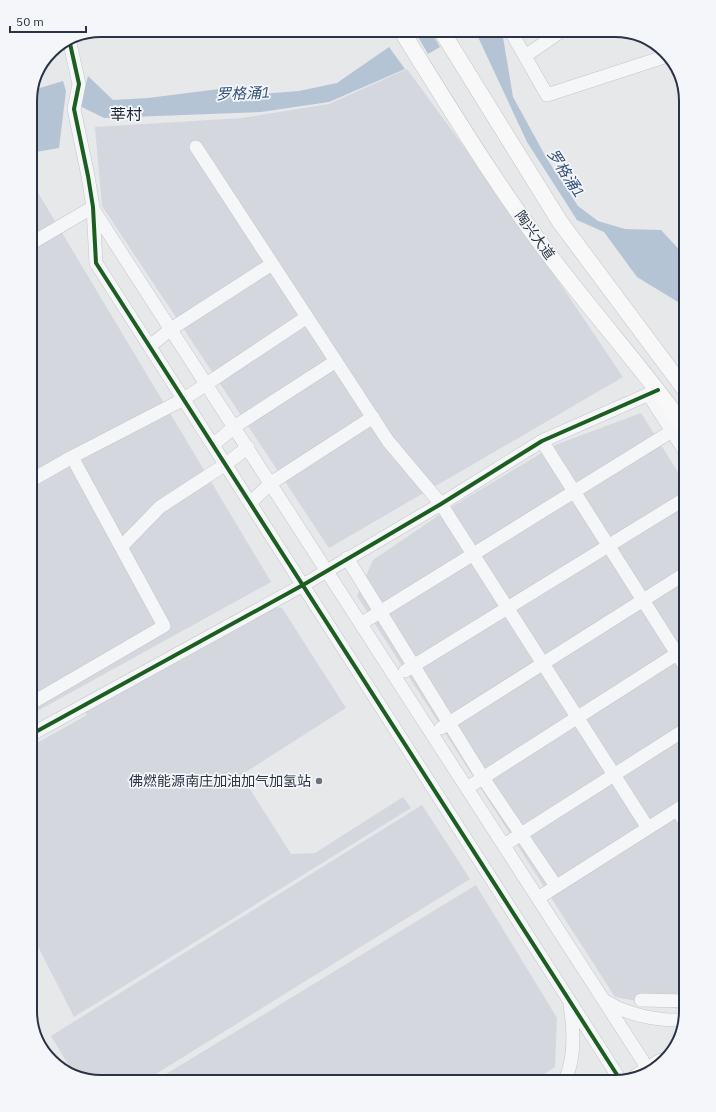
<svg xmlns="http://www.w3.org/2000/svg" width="716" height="1112" viewBox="0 0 716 1112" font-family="'IBM Plex Sans','Noto Sans SC',sans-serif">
<rect width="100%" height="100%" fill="#e6e8ea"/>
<path fill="#d4d7dd" d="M407 69 516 218 623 377 329 548 102 206 95 127 242 118 329 104Z
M31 181 271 582 30 715V184Z
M641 413 686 485V1005L679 1009 615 997 357 596 373 560 448 509 555 445Z
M270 606 282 608 346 708 241 775 291 854 315 853 403 797 411 808 74 1017 30 931V747L87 715 84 711Z
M422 805 470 879 143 1082H97L74 1074 51 1036Z
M476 885 557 1018 555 1067 532 1082H153Z"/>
<path fill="#b4c4d5" d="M414 30H430L440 47 428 54Z
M464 30H495L503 37 513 97 547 159 578 206 598 221 625 229 661 230 686 257V304L678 302 637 277 604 232 577 220 527 142 478 37 474 33 467 36Z
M389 47 405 69 329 102 261 112 104 118 80 106 88 76 113 100 148 98 219 89 225 90 233 96 299 91 337 83Z
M63 81 66 91 59 148 30 153V97L33 90Z"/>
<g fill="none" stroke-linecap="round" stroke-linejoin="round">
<g stroke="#c4c6c8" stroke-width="14">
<path id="minor" d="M510 30 547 95 667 56
M69 39 79 84 74 109 88 176 93 207 96 263 621 1081
M525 56 563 30
M196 147 388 441 441 504 648 828
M93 209 650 1072
M30 244 93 207
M150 346 171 329 272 264
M648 394 686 453
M542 441 686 668
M213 445 234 427 336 361
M30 481 72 457
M250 503 271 483 373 417
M121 547 160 507 226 464 248 447
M347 558 483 778 556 886
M362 623 672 431
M405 671 686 498
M30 704 164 626 72 457 184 399 307 317
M441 728 686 573
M30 735 303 585 441 504 542 441 658 390
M467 788 686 648
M677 810 686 823
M504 845 686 729
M538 898 686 804
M641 1000 686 1001
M607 1002C628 1015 658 1021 683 1020
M564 1082C576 1059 574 1030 570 1005"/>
</g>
<g stroke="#c2c5c8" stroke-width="17">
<path id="major" d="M401 30C453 113 503 197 564 274 604 326 648 375 686 429
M441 30 560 222 686 391
M636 1077 660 1062"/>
</g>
<use href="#minor" stroke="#f5f6f7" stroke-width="13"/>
<use href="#major" stroke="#f8f8f8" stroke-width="16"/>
<g stroke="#f4f6f9" stroke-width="6">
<path id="cycleway" d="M69 39 79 84 74 109 88 176 93 207 96 263 621 1081
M30 735 303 585 441 504 542 441 658 390"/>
</g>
<use href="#cycleway" stroke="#1b5e20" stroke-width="4"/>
</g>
<circle fill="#6c737f" stroke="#f4f6f9" stroke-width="1.5" cx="319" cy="781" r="4"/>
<g text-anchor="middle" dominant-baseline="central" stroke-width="3.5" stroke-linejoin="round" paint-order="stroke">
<g font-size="14" fill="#2b3445" stroke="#f4f6f9">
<text transform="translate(535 235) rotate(54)">陶兴大道</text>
</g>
<g font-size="14" fill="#2b3445" stroke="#f4f6f9" text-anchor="end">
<text x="311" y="781">佛燃能源南庄加油加气加氢站</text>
</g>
<g font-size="15" font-style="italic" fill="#34527a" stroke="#f4f6f9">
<text transform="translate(243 93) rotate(-2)">罗格涌1</text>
<text transform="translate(566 173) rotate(57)">罗格涌1</text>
</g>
<g font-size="16" fill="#1d2536" stroke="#f4f6f9">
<text x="126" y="114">莘村</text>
</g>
</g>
<path d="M0 0H716V1112H0ZM101 37H615A64 64 0 0 1 679 101V1011A64 64 0 0 1 615 1075H101A64 64 0 0 1 37 1011V101A64 64 0 0 1 101 37Z" fill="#f4f6f9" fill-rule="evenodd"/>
<path fill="none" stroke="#2b3445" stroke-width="2" d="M101 37H615A64 64 0 0 1 679 101V1011A64 64 0 0 1 615 1075H101A64 64 0 0 1 37 1011V101A64 64 0 0 1 101 37Z"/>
<path d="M10 26v6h76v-6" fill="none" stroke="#2b3445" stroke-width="2"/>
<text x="16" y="26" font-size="12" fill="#2b3445" stroke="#f4f6f9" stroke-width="3" paint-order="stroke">50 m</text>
</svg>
